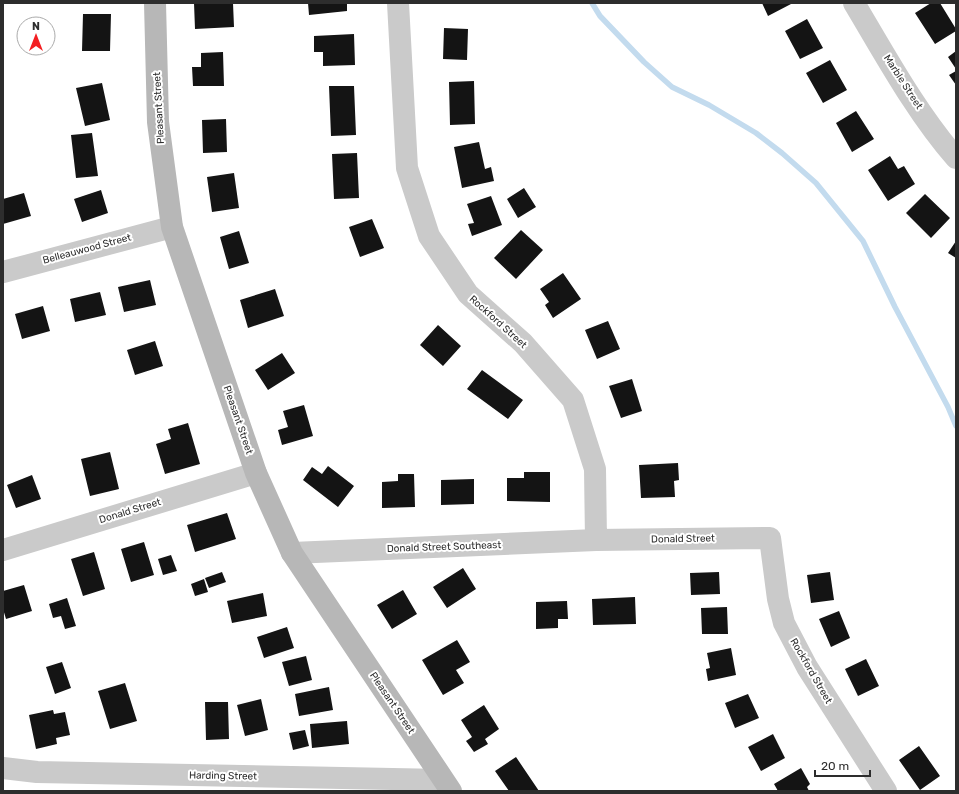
<svg xmlns="http://www.w3.org/2000/svg" width="959" height="794" viewBox="0 0 959 794" font-family="Rubik,sans-serif">
<rect width="100%" height="100%" fill="#fff"/>
<g fill="none" stroke-linecap="round" stroke-linejoin="round">
<path stroke="#c3dbee" stroke-width="5.5" d="M592 3 600 16 644 62 672 87 709 105 756 133 782 153 816 183 863 241 895 307 948 407 956 426"/>
</g>
<path fill="#141414" d="M194 3H233L234 27 195 29Z
M308 3H347V11L309 15Z
M762 3H791V4L768 16Z
M931 3H940L956 29V31L935 44 915 13Z
M83 14H111L110 51H82Z
M807 19 823 48 800 59 785 31Z
M444 28 468 29 467 60 443 59Z
M354 34 355 65 323 66V52H314V36Z
M956 51V69L948 57Z
M223 52 224 86H193L192 67H201V53Z
M830 60 847 90 823 103 806 73Z
M956 71V85L949 75Z
M474 81 475 124 450 125 449 82Z
M102 83 110 120 85 126 76 88Z
M329 86H354L356 135 331 136Z
M856 111 874 139 852 152 836 123Z
M226 119 227 152 203 153 202 120Z
M92 133 98 176 76 178 71 135Z
M479 142 485 169 491 167 494 181 462 188 454 147Z
M357 153 359 198 334 199 332 154Z
M890 156 898 169 904 166 915 184 888 201 868 170Z
M234 173 239 208 212 212 207 177Z
M524 188 536 207 518 218 507 199Z
M101 190 108 213 82 222 74 199Z
M24 193 31 216 3 224V199Z
M925 194 950 218 931 238 906 213Z
M491 196 502 225 472 236 468 224 474 223 467 204Z
M372 219 384 248 360 257 349 227Z
M521 230 543 250 516 279 494 258Z
M239 231 249 263 229 269 220 237Z
M956 241V258L948 253Z
M563 273 581 299 553 318 545 305 549 302 540 289Z
M150 280 156 305 124 312 118 287Z
M275 289 284 316 248 328 240 300Z
M100 292 106 315 75 322 70 299Z
M43 306 50 331 22 339 15 314Z
M608 321 620 349 597 359 585 330Z
M438 325 461 346 443 366 420 345Z
M155 341 163 366 135 375 127 350Z
M282 353 295 373 268 390 255 370Z
M482 370 523 400 508 419 467 389Z
M632 379 642 411 621 418 609 386Z
M304 405 313 436 282 445 278 430 288 427 283 411Z
M188 423 200 464 165 474 156 444 171 439 168 429Z
M110 452 119 489 90 496 81 459Z
M678 463 679 480 674 481 675 497 641 498 639 465Z
M328 466 354 486 338 507 303 480 312 467 322 474Z
M524 472H550V502L507 501V478H524Z
M398 474H414L415 507 382 508V482L398 481Z
M32 475 41 499 16 508 7 485Z
M474 479V504L441 505V480Z
M227 513 236 539 195 552 187 525Z
M144 542 154 575 131 582 121 549Z
M94 552 105 589 83 596 71 559Z
M171 555 177 571 163 575 158 559Z
M463 568 476 589 447 608 433 587Z
M222 572 226 582 209 588 205 578Z
M719 572 720 594 691 595 690 573Z
M830 572 834 600 811 603 807 575Z
M204 579 208 592 195 596 191 584Z
M24 585 32 611 6 619 3 609V591Z
M403 590 417 614 392 629 377 605Z
M263 593 267 616 232 623 227 601Z
M635 597 636 624 593 625 592 599Z
M67 598 76 626 65 629 61 616 53 618 49 604Z
M567 601 568 619H558V628L536 629V602Z
M727 607 728 634H702L701 608Z
M839 611 850 638 831 647 819 619Z
M287 627 294 648 264 658 257 637Z
M457 640 470 662 456 670 464 683 443 695 422 660Z
M731 648 736 675 708 681 706 669 710 668 707 653Z
M306 656 312 680 289 686 282 662Z
M866 659 879 686 858 696 845 669Z
M62 662 71 688 55 694 46 667Z
M125 683 137 721 110 729 98 691Z
M329 687 333 710 299 716 295 694Z
M748 694 759 718 735 728 725 703Z
M261 699 268 730 245 736 237 705Z
M205 702H228L229 739 206 740Z
M484 705 499 729 485 739 488 744 474 752 466 741 472 737 461 720Z
M53 710 54 714 65 712 70 735 56 738 57 744 36 749 29 715Z
M347 721 349 744 312 748 310 724Z
M305 730 309 746 293 750 289 733Z
M773 734 785 758 761 771 748 747Z
M919 746 940 776 920 790 899 760Z
M516 757 539 791H509L495 771Z
M801 768 810 784 807 787 809 791H778L774 784Z"/>
<g fill="none" stroke-linecap="round" stroke-linejoin="round">
<path stroke="#cacaca" stroke-width="22" d="M398 3 407 168 429 236 468 294 523 343 573 400 595 469 596 540
M854 3C884 53 917 114 956 158
M3 272 172 227
M3 550 256 473
M292 553 596 540 770 538 778 599 784 623 807 667 886 791
M3 768 37 772 443 780"/>
<path stroke="#b7b7b7" stroke-width="22" d="M155 3 158 122 172 227 256 473 292 553 451 791"/>
</g>
<g text-anchor="middle" dominant-baseline="central" stroke-width="4" stroke-linejoin="round" paint-order="stroke">
<g font-size="10" fill="#2d2d2d" stroke="#fff">
<text transform="translate(903 82) rotate(57)">Marble Street</text>
<text transform="translate(159 108) rotate(-93)">Pleasant Street</text>
<text transform="translate(87 249) rotate(-15)">Belleauwood Street</text>
<text transform="translate(498 322) rotate(42)">Rockford Street</text>
<text transform="translate(238 420) rotate(71)">Pleasant Street</text>
<text transform="translate(130 511) rotate(-17)">Donald Street</text>
<text transform="translate(683 539) rotate(-1)">Donald Street</text>
<text transform="translate(444 547) rotate(-2)">Donald Street Southeast</text>
<text transform="translate(811 671) rotate(60)">Rockford Street</text>
<text transform="translate(392 703) rotate(56)">Pleasant Street</text>
<text transform="translate(223 776) rotate(1)">Harding Street</text>
</g>
</g>
<rect width="959" height="794" fill="none" stroke="#2d2d2d" stroke-width="8"/>
<g transform="translate(36 36)"><circle r="19" fill="#ffffff" stroke="#ababab"/>
<path d="M0-3L7 15L0 10L-7 15Z" fill="#f31f22"/>
<text y="-6" font-size="11" font-weight="bold" text-anchor="middle" fill="#2d2d2d">N</text>
</g>
<path d="M815 770v6h55v-6" fill="none" stroke="#2d2d2d" stroke-width="2"/>
<text x="821" y="770" font-size="12" fill="#2d2d2d" stroke="#ffffff" stroke-width="3" paint-order="stroke">20 m</text>
</svg>
